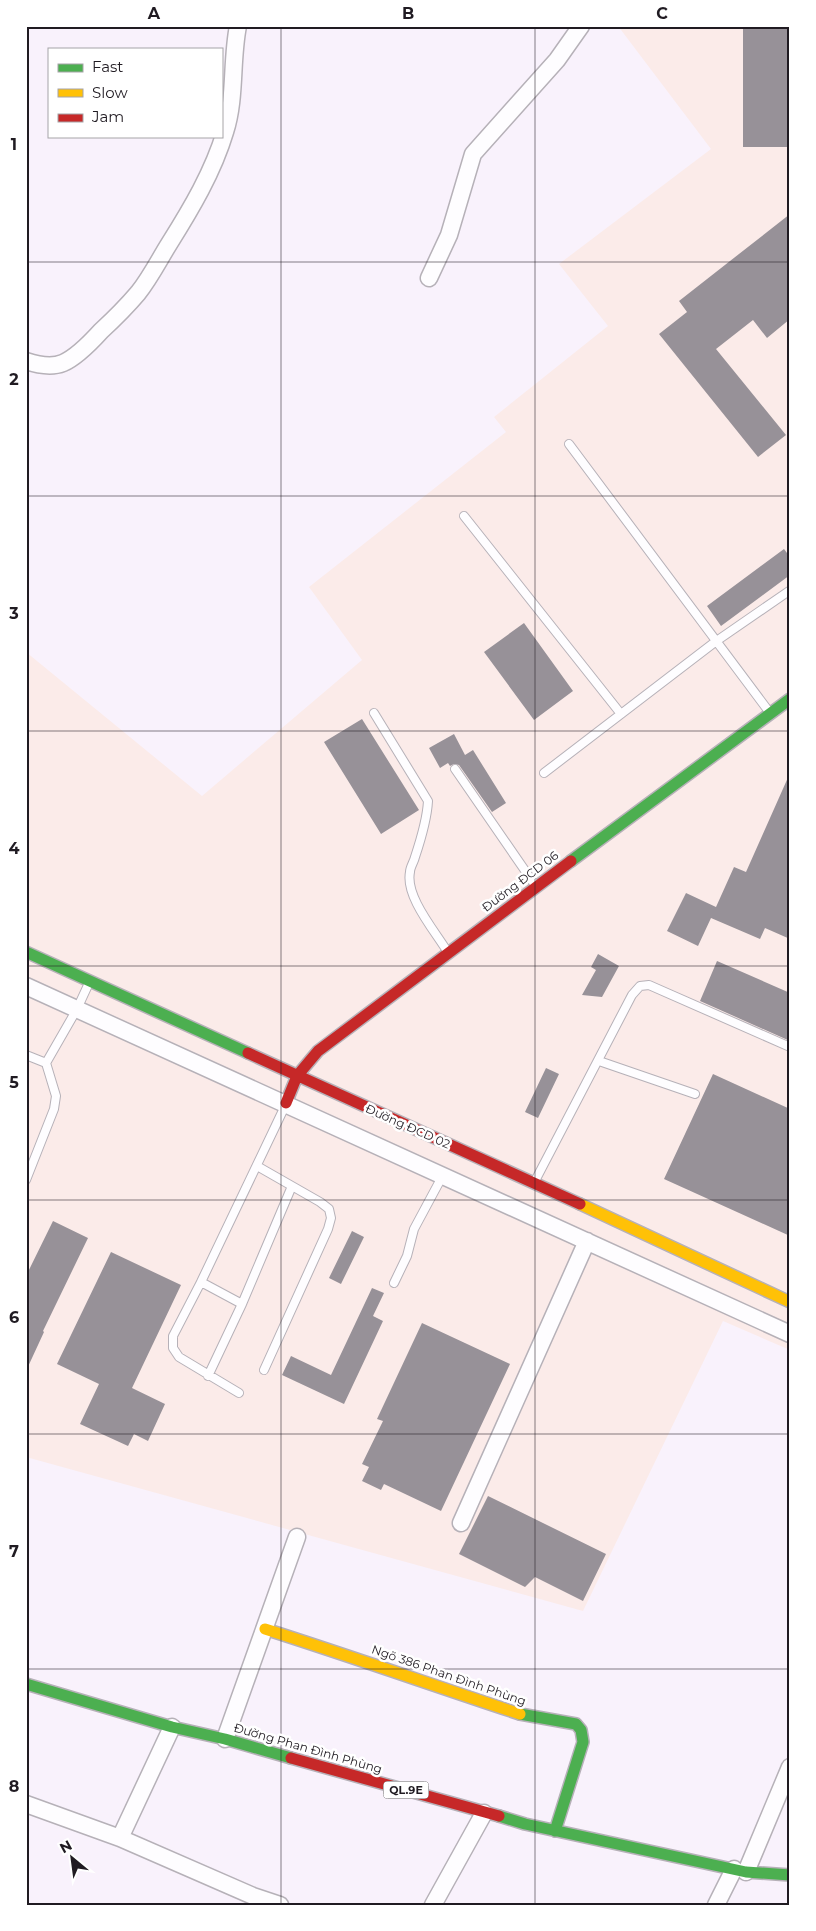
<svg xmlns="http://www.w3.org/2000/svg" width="816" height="1931" viewBox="0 0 816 1931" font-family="Montserrat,sans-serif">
<rect width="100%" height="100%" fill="#f9f2fc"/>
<path fill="#fbebe9" d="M618 26H790V1350L723 1321 583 1611 26 1457V652L202 796 362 660 309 587 506 432 494 417 608 326 559 264 711 149Z"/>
<path fill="#979198" d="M743 26H790V147H743Z
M790 214V319L767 338 753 320 716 349 786 435 758 457 659 334 687 312 679 301Z
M784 549 790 557V575L721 626 707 606Z
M524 623 573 691 534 720 484 652Z
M362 719 419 810 381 834 324 742Z
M454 734 465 755 473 750 506 803 492 812 459 765 454 764 450 766 448 763 440 768 429 748Z
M790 773V939L765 928 760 939 711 918 698 946 667 931 686 893 716 907 734 867 746 872Z
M598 954 619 966 602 997 582 995 596 970 591 967Z
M717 961 790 993V1041L700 1001Z
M546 1068 559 1074 538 1118 525 1112Z
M713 1074 790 1109V1236L664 1179Z
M53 1221 88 1238 43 1331 44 1332 26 1371V1276Z
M352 1231 364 1237 341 1284 329 1278Z
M111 1252 181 1285 132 1388 165 1404 148 1441 134 1434 128 1446 80 1424 99 1384 57 1364Z
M372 1288 384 1293 373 1316 383 1321 344 1404 282 1375 291 1356 331 1375Z
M422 1323 510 1364 441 1511 384 1484 381 1490 362 1481 369 1467 362 1464 383 1421 377 1419Z
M488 1496 606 1554 583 1601 535 1577 525 1587 459 1554Z"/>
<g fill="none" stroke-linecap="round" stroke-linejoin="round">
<g stroke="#b6b1b8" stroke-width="10">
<path id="lane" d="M569 444 770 713
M464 516 621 714
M374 713 428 801C427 820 421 839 415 857 414 862 410 867 410 872 405 896 434 930 447 951
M455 769 535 885
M544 773 715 642 789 591
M26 1055 46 1063
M599 1061 695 1094
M257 1166 320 1202 329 1209 331 1218 328 1229 264 1370
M26 1180 54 1109 56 1096 46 1063 77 1009 89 983
M535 1181 632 995 640 986 649 985 790 1047
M201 1282 242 1304
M394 1283 407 1256 414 1229 443 1175
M208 1376 242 1304 292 1186
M239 1393 179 1357 173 1348V1336L201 1282 286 1104"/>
</g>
<g stroke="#b6b1b8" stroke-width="19">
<path id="street" d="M429 278 449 235 473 154 557 60 581 26
M26 361C38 365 51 368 63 363 77 357 91 342 101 331 114 319 127 306 138 293 150 278 159 260 169 244 191 209 213 172 225 132 236 98 231 61 238 26
M26 986 790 1334
M461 1523 587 1241
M225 1739 297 1537
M26 1804 120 1838 253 1896 280 1905
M120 1838 172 1727
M746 1872 790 1767
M433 1905 484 1813
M716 1905 734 1869"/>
</g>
<g stroke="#b6b1b8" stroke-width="14">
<path id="fast" d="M571 861 790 699
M26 952 248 1053
M26 1684 172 1727 225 1739 291 1758
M520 1714 576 1724 581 1730 583 1742 555 1831
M499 1816 525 1824 746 1872 790 1875"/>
</g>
<g stroke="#b6b1b8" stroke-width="14">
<path id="slow" d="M580 1204 790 1302
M265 1629C350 1656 435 1686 520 1714"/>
</g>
<g stroke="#b6b1b8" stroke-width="14">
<path id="jam" d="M248 1053 580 1204
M286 1103 297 1076 318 1051 571 861
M291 1758 499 1816"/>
</g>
<use href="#lane" stroke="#fefdff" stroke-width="8"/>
<use href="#street" stroke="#fefdff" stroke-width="16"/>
<use href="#fast" stroke="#4caf50" stroke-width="11"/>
<use href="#slow" stroke="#ffc107" stroke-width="11"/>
<use href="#jam" stroke="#c62828" stroke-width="11"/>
</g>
<path fill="none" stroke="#201b22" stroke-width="1" stroke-opacity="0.55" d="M281 26V1905M535 26V1905M26 262H790M26 496H790M26 731H790M26 966H790M26 1200H790M26 1434H790M26 1669H790"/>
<g text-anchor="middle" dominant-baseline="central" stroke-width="5" stroke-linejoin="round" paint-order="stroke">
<rect fill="#fff" stroke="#635f64" stroke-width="1" x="383.5" y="1781.5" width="45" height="17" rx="4"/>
<g font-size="11" font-weight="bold" fill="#201b22">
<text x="406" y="1790">QL.9E</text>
</g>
<g font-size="12" fill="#201b22" stroke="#fff">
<text transform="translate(520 881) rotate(-37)">Đường ĐCD 06</text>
<text transform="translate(408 1126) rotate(24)">Đường ĐCD 02</text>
<text transform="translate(449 1675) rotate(19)">Ngõ 386 Phan Đình Phùng</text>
<text transform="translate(308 1748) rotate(16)">Đường Phan Đình Phùng</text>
</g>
</g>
<rect width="816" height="1931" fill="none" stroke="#ffffff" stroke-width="55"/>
<rect x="48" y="48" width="175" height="90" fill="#ffffff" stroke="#a6a4a7"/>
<rect x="58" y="64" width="25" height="8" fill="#4caf50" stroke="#a6a4a7"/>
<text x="92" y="72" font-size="15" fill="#201b22">Fast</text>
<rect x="58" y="89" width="25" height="8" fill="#ffc107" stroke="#a6a4a7"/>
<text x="92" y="98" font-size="15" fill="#201b22">Slow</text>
<rect x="58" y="114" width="25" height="8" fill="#c62828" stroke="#a6a4a7"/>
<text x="92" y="122" font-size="15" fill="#201b22">Jam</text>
<g transform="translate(72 1858) rotate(331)" stroke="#ffffff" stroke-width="4" paint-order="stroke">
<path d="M0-4L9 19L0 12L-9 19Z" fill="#201b22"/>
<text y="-8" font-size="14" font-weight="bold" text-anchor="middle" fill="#201b22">N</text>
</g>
<rect x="28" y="28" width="760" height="1876" fill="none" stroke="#201b22" stroke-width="2"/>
<g font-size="16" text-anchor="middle" font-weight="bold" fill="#201b22">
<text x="154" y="19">A</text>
<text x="408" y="19">B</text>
<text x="662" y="19">C</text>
<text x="14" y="150">1</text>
<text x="14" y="385">2</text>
<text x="14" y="619">3</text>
<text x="14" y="854">4</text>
<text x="14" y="1088">5</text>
<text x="14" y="1323">6</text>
<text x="14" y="1557">7</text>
<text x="14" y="1792">8</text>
</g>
</svg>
